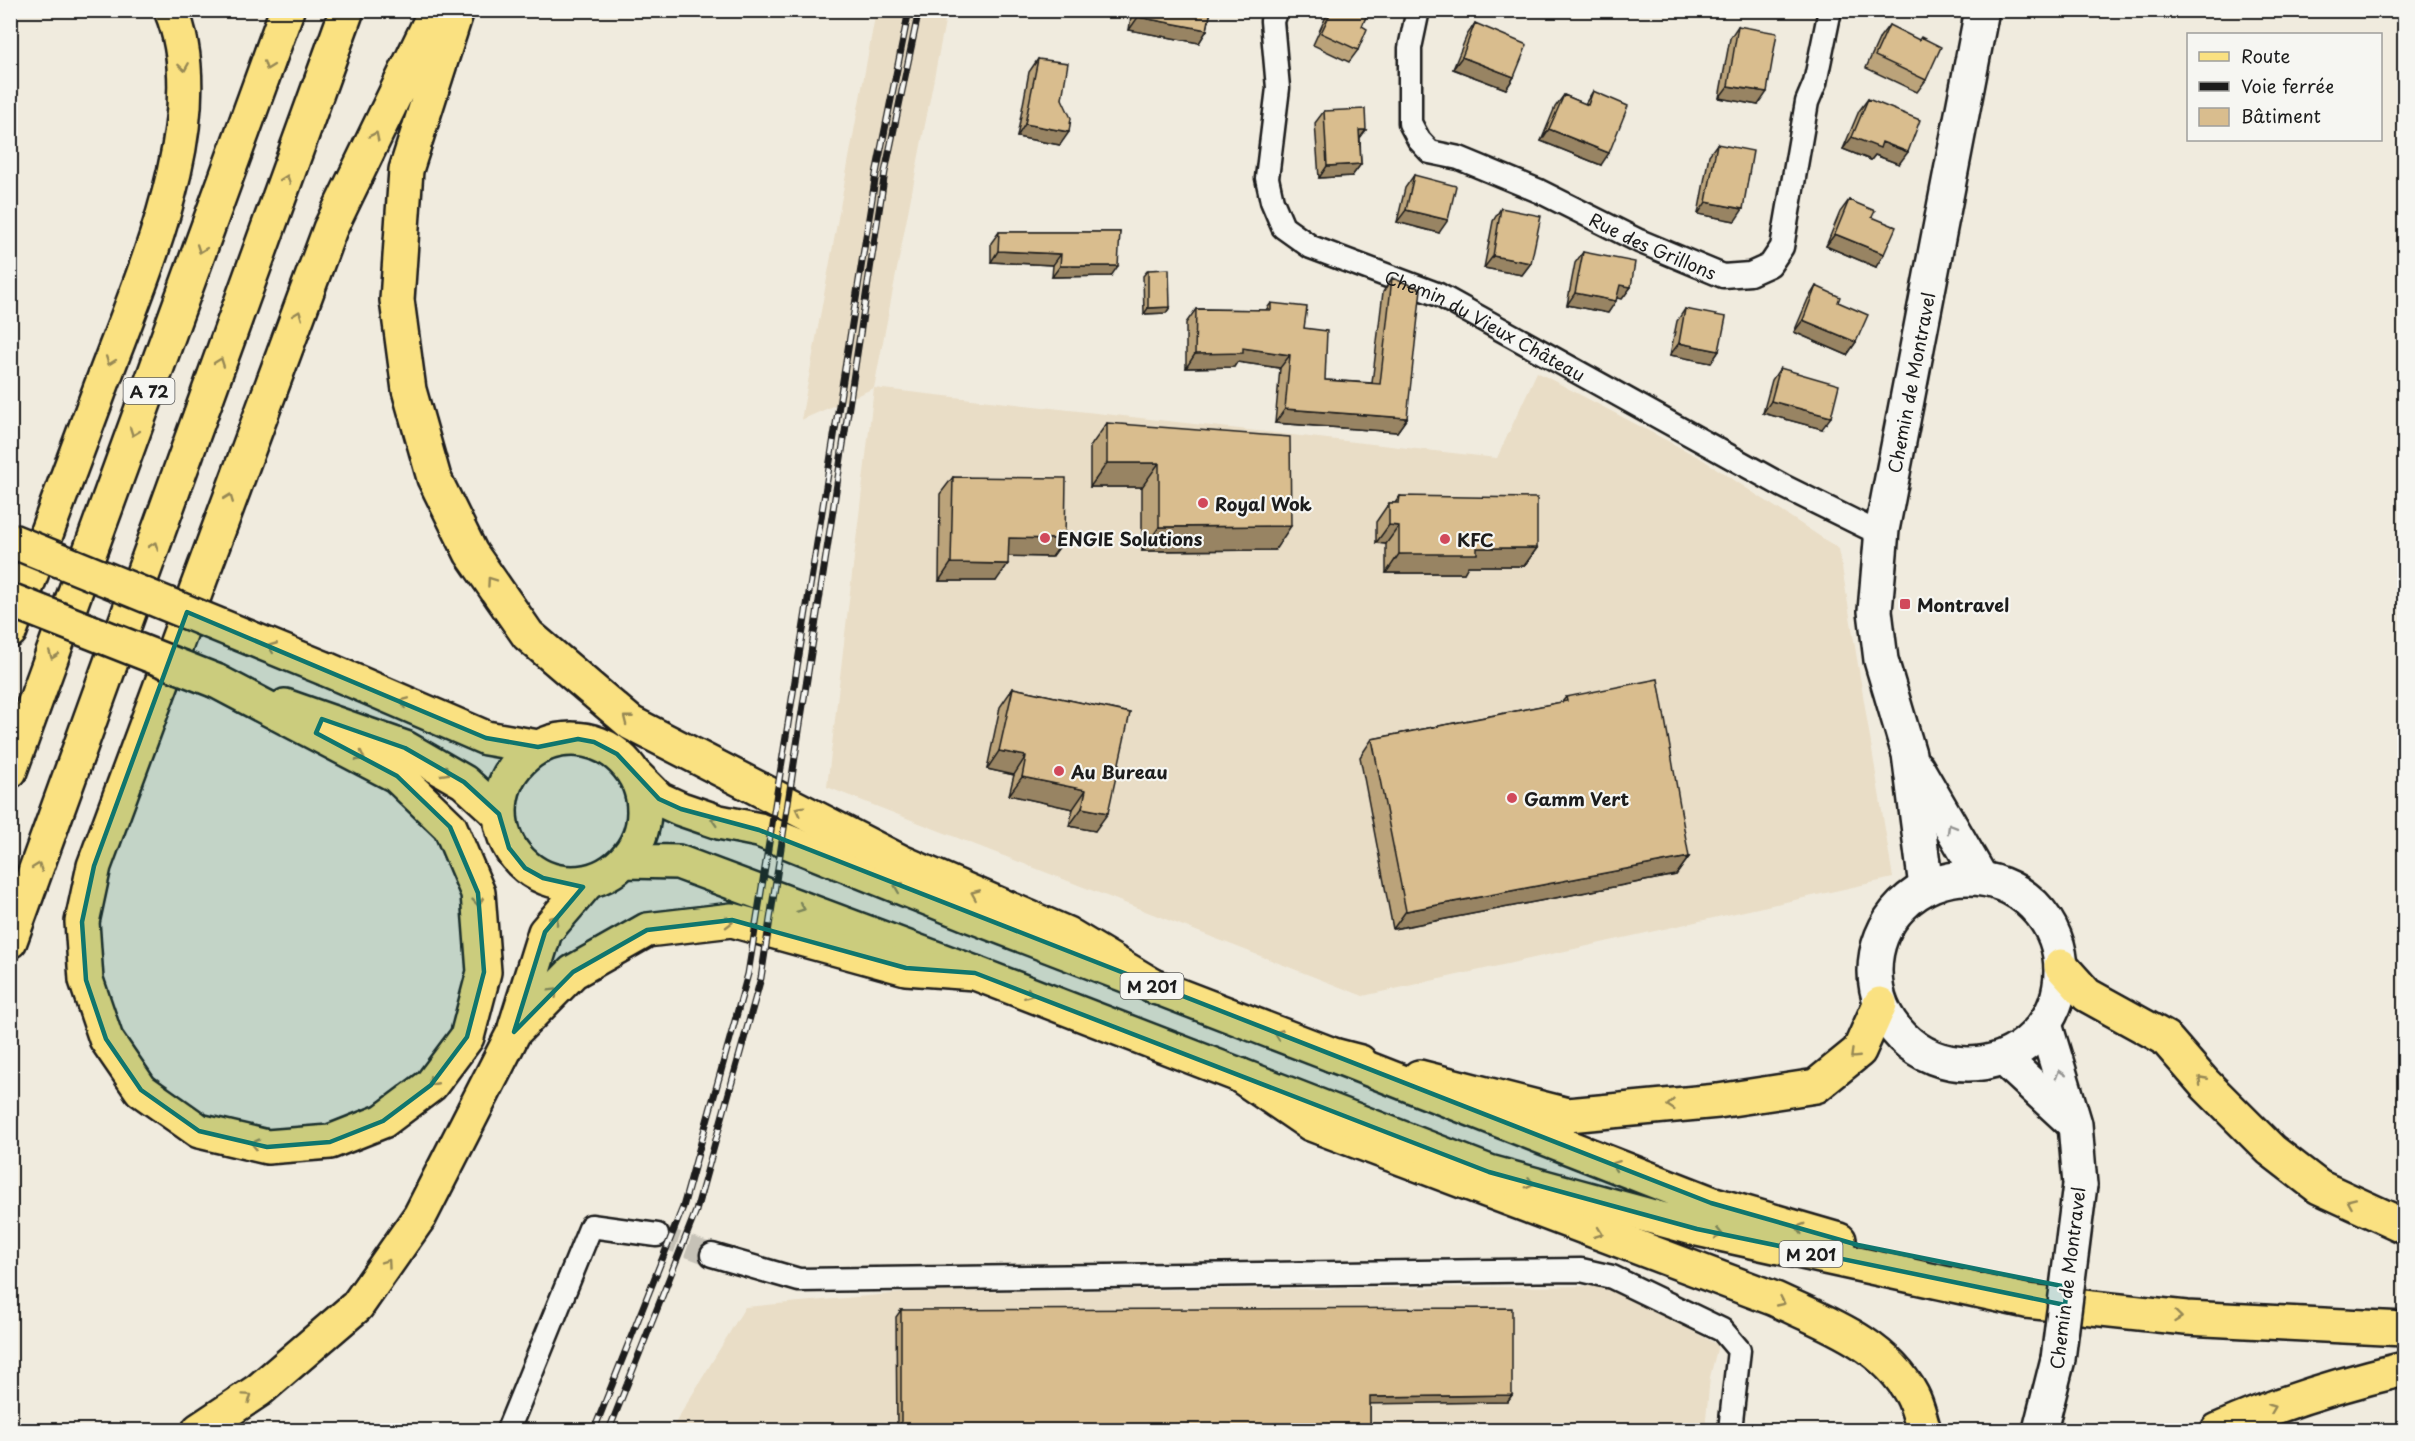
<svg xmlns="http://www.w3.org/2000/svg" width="2415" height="1441" viewBox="0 0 2415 1441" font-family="'Playpen Sans',sans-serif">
<rect width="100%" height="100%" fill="#f0ebde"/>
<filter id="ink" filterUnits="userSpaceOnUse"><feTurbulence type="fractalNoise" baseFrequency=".0167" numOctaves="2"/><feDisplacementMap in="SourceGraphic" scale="12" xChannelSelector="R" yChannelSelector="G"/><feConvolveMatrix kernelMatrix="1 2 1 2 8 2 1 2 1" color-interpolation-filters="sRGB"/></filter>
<g filter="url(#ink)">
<path fill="#e9ddc6" d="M876 11H947L874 388 1497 458 1537 372 1702 459 1839 549 1893 878 1363 996 827 787 874 388 801 420Z
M1612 1286 1718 1345 1710 1377 1705 1430H671L745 1307 913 1292Z"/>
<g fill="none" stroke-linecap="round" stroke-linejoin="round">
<path stroke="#c6c2b7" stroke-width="22" stroke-dasharray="22 11" stroke-linecap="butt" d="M657 1235 712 1255"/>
<g stroke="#1c1c1c" stroke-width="27">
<g id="street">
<path id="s1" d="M1276 10 1272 21 1278 88 1267 178 1272 201 1283 227 1311 247 1439 295 1783 486 1868 528 1882 530"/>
<path id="s2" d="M1418 10 1410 48V123L1419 140 1430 152 1459 158 1539 191 1639 241 1723 276 1750 274 1770 265 1782 247 1807 102 1815 83 1830 10"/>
<path d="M712 1255 799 1280 1581 1270 1612 1277 1722 1330 1739 1350 1730 1430"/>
<path d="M508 1430 591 1226 657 1235"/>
</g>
</g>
<g stroke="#1c1c1c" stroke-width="38">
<g id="secondary">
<path d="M1917 768 1981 878"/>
<circle cx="1968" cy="971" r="93"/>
<path id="s3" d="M1926 887 1909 754 1881 660 1875 611 1882 530 1982 10"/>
<path d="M2045 1024 2075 1124 2080 1185"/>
<path d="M2003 1058 2074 1124"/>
<path d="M2040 1430 2058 1359"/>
</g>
</g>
<g stroke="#1c1c1c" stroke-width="38">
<path id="primary" d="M326 669 486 738 538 747
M285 706 405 748 464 782 499 814
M500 811a72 72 0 1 1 144 0a72 72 0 1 1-144 0Z
M634 774 659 799 681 809 719 822 759 830 972 916 1333 1055 1360 1062
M625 861 678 862 975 973 1239 1075 1311 1124 1775 1299C1826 1323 1884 1343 1912 1395 1918 1406 1920 1419 1924 1430
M1419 1077 1568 1115 1718 1101 1816 1086 1859 1051 1880 1004"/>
</g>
<g stroke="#1c1c1c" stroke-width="38">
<path id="highway" d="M457 10 406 170 397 300 409 390 434 478 471 553 528 635 631 723 901 862 1067 934 1157 988
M10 631C40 551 69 472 99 392 137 287 217 119 171 10
M216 681 397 776 450 827 478 893 484 972 467 1037 431 1085 383 1121 330 1142 267 1147 199 1131 141 1090 106 1039 86 980 82 922 94 866 330 229 436 10
M10 771 287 10
M10 941 347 10
M2061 966 2087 995 2165 1038 2204 1083 2271 1150 2319 1187 2404 1226
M515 1028 545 932 587 883
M1333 1055 1711 1203 1839 1240
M1239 1075 1489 1172 1697 1229 2026 1301 2186 1318 2404 1329
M199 1430 259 1390 357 1306 420 1216 514 1032 573 972 647 930 732 920 906 968 975 973
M2218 1430C2278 1403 2341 1384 2404 1369"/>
</g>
<use href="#street" stroke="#f6f6f2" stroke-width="22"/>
<use href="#secondary" stroke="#f6f6f2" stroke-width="33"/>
<use href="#primary" stroke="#fae181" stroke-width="33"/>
<use href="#highway" stroke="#fae181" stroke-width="33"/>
<g stroke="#1c1c1c" stroke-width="7">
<path id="rail" d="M594 1430 683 1207 748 974 876 174 909 10
M609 1430 696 1211 761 978 885 172 919 10"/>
</g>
<use href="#rail" stroke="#f6f6f2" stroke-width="4.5" stroke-dasharray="14" stroke-linecap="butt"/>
<g stroke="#1c1c1c" stroke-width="38" stroke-linecap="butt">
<path id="secondary-bridge" d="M2058 1359 2080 1185"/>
</g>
<g stroke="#1c1c1c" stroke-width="38" stroke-linecap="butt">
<path id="primary-bridge" d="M10 540 326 669
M10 600 216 681"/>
</g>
<use href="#secondary-bridge" stroke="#f6f6f2" stroke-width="33"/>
<use href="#primary-bridge" stroke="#fae181" stroke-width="33"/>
</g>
<path fill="#bba37a" stroke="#1c1c1c" stroke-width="1.5" d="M1132 10H1211L1207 30 1199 43 1129 30Z
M1329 10H1369L1362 26 1358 50 1349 62 1313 45Z
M1475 23 1514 77 1506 89 1453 69 1467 35Z
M1889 25 1926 80 1917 92 1866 68 1880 37Z
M1738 26 1758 105 1719 98 1730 38Z
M1038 59 1062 99 1060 145 1017 137 1029 72Z
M1593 91 1601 165 1541 141 1555 107 1564 95 1585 104Z
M1868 99 1899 164 1875 155 1871 160 1843 149 1859 111Z
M1324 111 1360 139 1361 164 1352 176 1319 178 1315 123Z
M1717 144 1735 221 1698 214 1709 155Z
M1414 175 1439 233 1397 222 1405 188Z
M1849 200 1876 267 1826 246 1840 212Z
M1501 208 1531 263 1522 275 1484 268 1493 221Z
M999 232H1120L1111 276 1052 277 1053 265 991 262V243Z
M1583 252 1631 287 1622 299 1617 298 1608 313 1567 305 1575 263Z
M1148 270 1170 307 1166 313 1144 314 1143 276Z
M1392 278 1407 418 1397 432 1275 423 1280 368 1237 362 1234 367 1186 368V323L1196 309 1266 310 1271 303 1304 328 1325 380 1372 383 1383 292Z
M1816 286 1838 302 1856 342 1847 355 1794 332 1808 299Z
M1685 309 1719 351 1711 363 1670 355 1677 321Z
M1780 368 1822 429 1763 413 1772 380Z
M1107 423 1275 550 1142 551V487H1090V447Z
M953 477 1065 539 1052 557 1008 556 996 581H939L940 494Z
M1400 496 1537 548 1524 566H1468L1464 573H1386V544L1376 543V522L1389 503H1395Z
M1013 688 1130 713 1095 831 1069 826 1073 809 1009 795 1014 775 987 769 1000 707Z
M1566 697 1689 857 1676 875 1393 929 1360 757 1372 739 1562 702Z
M901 1310 1512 1395 1507 1402 1370 1403V1431H897L896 1317Z"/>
<path fill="#988463" stroke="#1c1c1c" stroke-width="1.5" d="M1071 10H1086L1083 15Z
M1138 17 1207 30 1199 43 1129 30Z
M1462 57 1514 77 1506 89 1453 69Z
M1728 86 1767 92 1758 105 1719 98Z
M1025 124 1069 132 1060 145 1017 137Z
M1549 129 1609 153 1601 165 1541 141Z
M1359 130H1366L1357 142Z
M1852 137 1882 142 1908 152 1899 164 1875 155 1871 160 1843 149Z
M1361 164 1352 176 1319 178 1327 166Z
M1706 202 1743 209 1735 221 1698 214Z
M1406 210 1448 220 1439 233 1397 222Z
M1835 234 1884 254 1876 267 1826 246Z
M998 251 1061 254 1053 265 991 262Z
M1493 256 1531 263 1522 275 1484 268Z
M1060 266H1118L1111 276 1052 277Z
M1620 285 1631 287 1622 299 1611 297Z
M1575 293 1616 301 1608 313 1567 305Z
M1170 307 1166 313 1144 314 1148 308Z
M1803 320 1856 342 1847 355 1794 332Z
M1679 343 1719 351 1711 363 1670 355Z
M1243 348 1290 355 1280 368 1237 362 1234 367 1186 368 1195 354Z
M1771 401 1831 417 1822 429 1763 413Z
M1285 409 1407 418 1397 432 1275 423Z
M1107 463H1159L1142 487H1090Z
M1389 525 1399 526 1386 544 1376 543Z
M1291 526 1275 550 1142 551 1159 527Z
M1009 538 1065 539 1052 557 996 556Z
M1477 548H1537L1524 566H1468L1464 573H1386L1399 554Z
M951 563 1008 564 996 581H939Z
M999 751 1026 756 1014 775 987 769Z
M1022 777 1086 790 1073 809 1009 795Z
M1082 808 1108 813 1095 831 1069 826Z
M1689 857 1676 875 1393 929 1406 911Z
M1512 1395 1507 1402 1365 1404 1370 1397Z"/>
<path fill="#d9bd8e" stroke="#1c1c1c" stroke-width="1.5" d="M1139 10H1211L1207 30 1138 17Z
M1332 10H1369L1362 26 1367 29 1358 50 1321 33Z
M1475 23 1527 45 1514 77 1462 57Z
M1889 25 1919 40 1921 37 1941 47 1926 80 1875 56Z
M1738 26 1777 33 1767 92 1728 86Z
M1038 59 1068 63 1062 99 1071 118 1069 132 1025 124Z
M1593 91 1628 106 1609 153 1549 129 1564 95 1588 105Z
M1868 99 1920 120 1908 152 1882 142 1880 148 1852 137Z
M1365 109 1366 130H1359L1361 164 1327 166 1324 111Z
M1717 144 1753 151 1743 209 1706 202Z
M1414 175 1456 186 1448 220 1406 210Z
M1849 200 1875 211 1872 217 1896 227 1884 254 1835 234Z
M1501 208 1541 216 1531 263 1493 256Z
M999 232H1120L1118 266H1060L1061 254 998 251Z
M1583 252 1635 262 1631 287 1620 285 1616 301 1575 293Z
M1169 269 1170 307 1148 308V270Z
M1392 278 1421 289 1407 418 1285 409 1290 355 1243 348V353L1195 354 1196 309 1271 310V303L1307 307 1304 328 1327 331 1325 380 1380 384Z
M1816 286 1840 297 1838 302 1868 315 1856 342 1803 320Z
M1685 309 1726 317 1719 351 1679 343Z
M1780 368 1839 385 1831 417 1771 401Z
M1107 423 1290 437 1291 526 1159 527V463H1107Z
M953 477 1066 478 1065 539 1009 538 1008 564 951 563Z
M1400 496 1537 498V548H1477V554H1399V526L1389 525V503H1399Z
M1658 679 1689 857 1406 911 1372 739 1567 701 1566 697Z
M1013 688 1130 713 1108 813 1082 808 1086 790 1022 777 1026 756 999 751Z
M1512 1308V1395L1370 1397V1431H901V1310Z"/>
<defs><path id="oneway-chevron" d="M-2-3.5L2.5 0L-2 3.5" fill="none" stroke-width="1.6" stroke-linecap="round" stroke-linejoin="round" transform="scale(1.5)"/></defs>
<g stroke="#968854">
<use href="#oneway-chevron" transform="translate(268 66) rotate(110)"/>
<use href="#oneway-chevron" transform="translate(184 67) rotate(81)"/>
<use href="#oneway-chevron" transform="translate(375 136) rotate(-64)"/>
<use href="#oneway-chevron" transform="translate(286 179) rotate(-70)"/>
<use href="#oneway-chevron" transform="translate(201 249) rotate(110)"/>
<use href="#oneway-chevron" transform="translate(298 315) rotate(-69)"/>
<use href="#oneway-chevron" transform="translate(110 361) rotate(110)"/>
<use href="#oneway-chevron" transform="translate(220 362) rotate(-70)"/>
<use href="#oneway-chevron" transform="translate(134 432) rotate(110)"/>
<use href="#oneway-chevron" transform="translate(229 498) rotate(-69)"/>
<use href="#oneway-chevron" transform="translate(154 546) rotate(-70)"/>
<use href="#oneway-chevron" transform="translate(491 581) rotate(-125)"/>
<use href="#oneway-chevron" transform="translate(272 647) rotate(-158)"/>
<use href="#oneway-chevron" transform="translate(53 655) rotate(110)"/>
<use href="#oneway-chevron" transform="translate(404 702) rotate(-157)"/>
<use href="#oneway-chevron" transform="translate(627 719) rotate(-142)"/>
<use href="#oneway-chevron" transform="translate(361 757) rotate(28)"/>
<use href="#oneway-chevron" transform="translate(446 772) rotate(30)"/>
<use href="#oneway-chevron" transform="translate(799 810) rotate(-153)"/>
<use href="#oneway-chevron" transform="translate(715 820) rotate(-163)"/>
<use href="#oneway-chevron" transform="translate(38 867) rotate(-70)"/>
<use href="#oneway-chevron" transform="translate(898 887) rotate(-158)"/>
<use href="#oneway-chevron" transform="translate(975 894) rotate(-157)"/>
<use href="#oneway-chevron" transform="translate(478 902) rotate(84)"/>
<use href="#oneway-chevron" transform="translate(801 908) rotate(20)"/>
<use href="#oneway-chevron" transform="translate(555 919) rotate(-49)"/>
<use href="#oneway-chevron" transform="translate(729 922) rotate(1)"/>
<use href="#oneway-chevron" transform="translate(554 992) rotate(-45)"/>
<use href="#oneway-chevron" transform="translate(1029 994) rotate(21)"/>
<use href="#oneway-chevron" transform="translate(1278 1034) rotate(-159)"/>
<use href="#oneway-chevron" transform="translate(1854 1055) rotate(136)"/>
<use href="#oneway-chevron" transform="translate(2202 1080) rotate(-132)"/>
<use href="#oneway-chevron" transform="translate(432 1082) rotate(132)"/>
<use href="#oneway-chevron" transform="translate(1671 1105) rotate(175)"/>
<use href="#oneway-chevron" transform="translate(255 1144) rotate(-167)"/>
<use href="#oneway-chevron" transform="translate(1615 1165) rotate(-159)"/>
<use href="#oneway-chevron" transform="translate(1530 1183) rotate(15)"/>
<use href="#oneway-chevron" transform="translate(2351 1202) rotate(-156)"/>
<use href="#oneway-chevron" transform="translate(1800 1228) rotate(-164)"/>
<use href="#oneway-chevron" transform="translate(1599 1233) rotate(20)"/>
<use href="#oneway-chevron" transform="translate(1719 1234) rotate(12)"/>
<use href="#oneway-chevron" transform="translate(387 1263) rotate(-55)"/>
<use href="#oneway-chevron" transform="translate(1781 1302) rotate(25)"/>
<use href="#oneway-chevron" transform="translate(2178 1317) rotate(6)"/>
<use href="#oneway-chevron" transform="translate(248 1397) rotate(-35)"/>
<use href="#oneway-chevron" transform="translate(2272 1408) rotate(-22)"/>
</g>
<g stroke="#949492">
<use href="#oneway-chevron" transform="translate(1951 828) rotate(-120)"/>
<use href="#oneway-chevron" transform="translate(2060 1074) rotate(-107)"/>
</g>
</g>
<path fill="#0f766e" fill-opacity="0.2" stroke="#0f766e" stroke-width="4.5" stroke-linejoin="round" d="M187 612 486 738 538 747 578 739 594 742 617 754 659 799 681 809 759 830 1711 1203 1858 1245 2067 1287 2065 1305 1697 1229 1489 1172 975 973 906 968 732 920 647 930 573 972 514 1032 545 932 583 887 543 878 525 868 509 848 499 814 464 782 405 748 322 719 316 733 397 776 450 827 478 893 484 972 467 1037 431 1085 383 1121 330 1142 267 1147 199 1131 141 1090 106 1039 86 980 82 922 94 866Z"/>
<g fill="#d1495b" stroke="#f6f6f2" stroke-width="2">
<circle cx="1203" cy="503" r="6"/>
<circle cx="1045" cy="538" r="6"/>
<circle cx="1445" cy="539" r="6"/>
<rect x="1899" y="598" width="12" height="12" rx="3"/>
<circle cx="1059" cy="771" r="6"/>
<circle cx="1512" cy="798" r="6"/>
</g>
<g text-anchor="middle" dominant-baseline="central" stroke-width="4.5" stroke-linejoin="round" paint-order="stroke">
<g fill="#f6f6f2" stroke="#5d5d5c" stroke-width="1.5">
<rect x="123.5" y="378" width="51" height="26" rx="4.5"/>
<rect x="1120.5" y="973" width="63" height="26" rx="4.5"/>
<rect x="1779.5" y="1241" width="63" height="26" rx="4.5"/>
</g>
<g font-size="16" font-weight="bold" fill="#1c1c1c">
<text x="149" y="391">A 72</text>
<text x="1152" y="986">M 201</text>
<text x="1811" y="1254">M 201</text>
</g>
<g font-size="18" fill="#1c1c1c" stroke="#f6f6f2">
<text stroke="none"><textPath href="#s2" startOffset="392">Rue des Grillons</textPath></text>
<text stroke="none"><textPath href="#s1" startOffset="447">Chemin du Vieux Château</textPath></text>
<text stroke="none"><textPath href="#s3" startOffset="513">Chemin de Montravel</textPath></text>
<text transform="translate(2067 1278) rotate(-83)">Chemin de Montravel</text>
</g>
<g font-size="18" font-weight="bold" fill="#1c1c1c" stroke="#f6f6f2" text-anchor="start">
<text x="1215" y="503">Royal Wok</text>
<text x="1057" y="538">ENGIE Solutions</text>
<text x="1457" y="539">KFC</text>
<text x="1917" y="604">Montravel</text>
<text x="1071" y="771">Au Bureau</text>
<text x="1524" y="798">Gamm Vert</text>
</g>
</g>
<rect width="2415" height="1441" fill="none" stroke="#f6f6f2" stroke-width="36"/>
<rect x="18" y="18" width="2379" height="1405" fill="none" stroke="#1c1c1c" stroke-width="2" filter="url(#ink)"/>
<rect x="2187" y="33" width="195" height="108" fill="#f6f6f2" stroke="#9f9f9c" stroke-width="1.5"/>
<rect x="2199" y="52" width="30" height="9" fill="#fae181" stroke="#9f9f9c" stroke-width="1.5"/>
<text x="2241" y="63" font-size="18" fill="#1c1c1c">Route</text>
<rect x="2199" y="82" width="30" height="9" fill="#1c1c1c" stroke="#9f9f9c" stroke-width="1.5"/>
<text x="2241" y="93" font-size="18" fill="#1c1c1c">Voie ferrée</text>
<rect x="2199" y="108" width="30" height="18" fill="#d9bd8e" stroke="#9f9f9c" stroke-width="1.5"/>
<text x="2241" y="123" font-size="18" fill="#1c1c1c">Bâtiment</text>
</svg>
